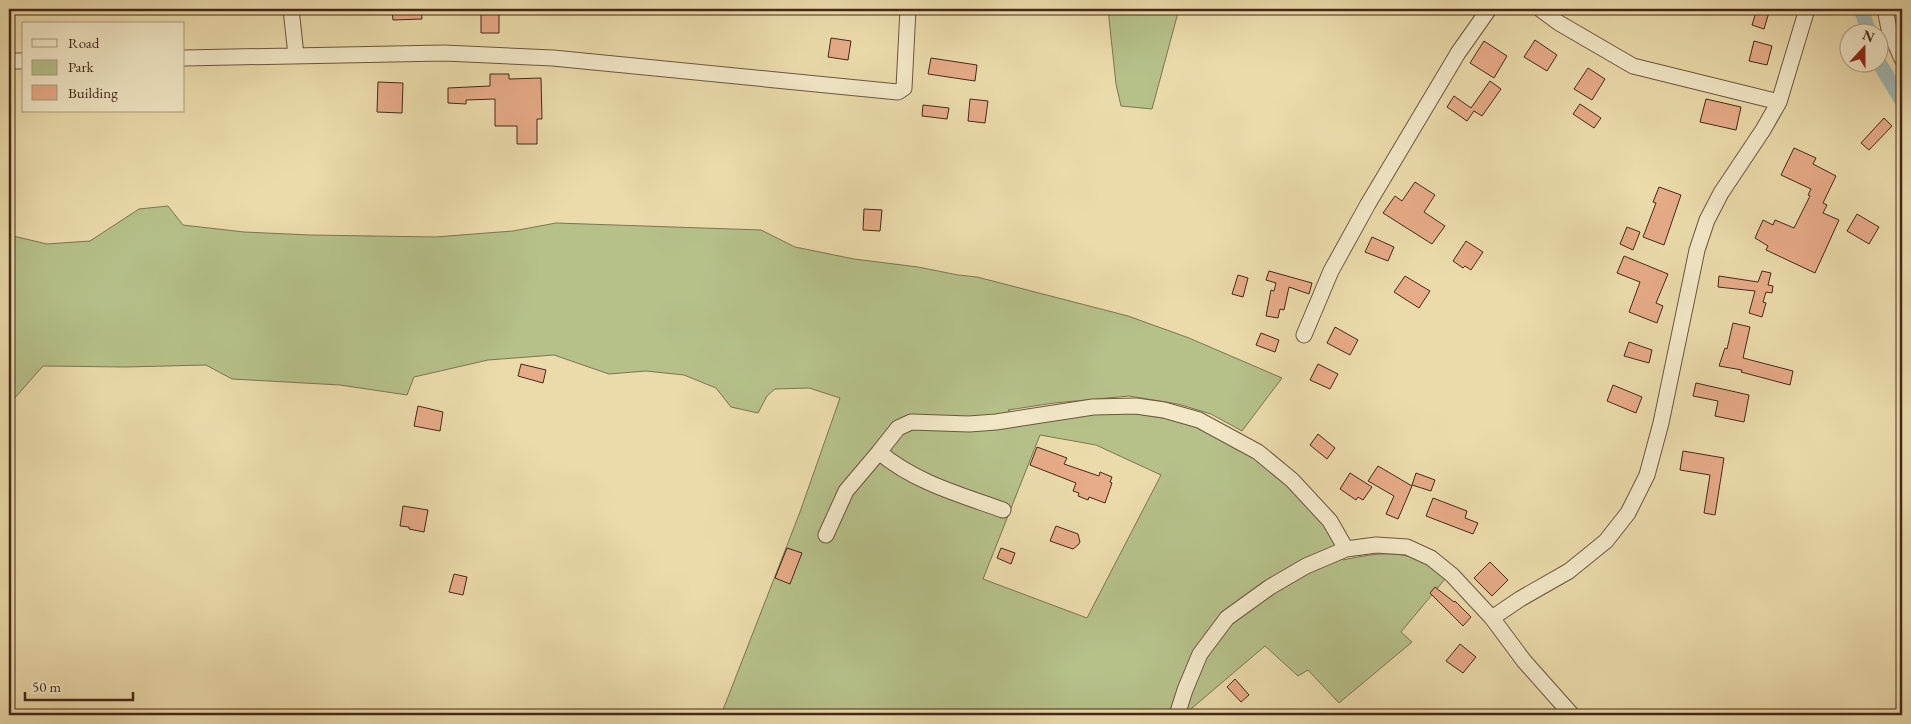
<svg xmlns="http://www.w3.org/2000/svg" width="1911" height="724" viewBox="0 0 1911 724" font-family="'EB Garamond',serif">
<rect width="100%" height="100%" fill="#ebdbab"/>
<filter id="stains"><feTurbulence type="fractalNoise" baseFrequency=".004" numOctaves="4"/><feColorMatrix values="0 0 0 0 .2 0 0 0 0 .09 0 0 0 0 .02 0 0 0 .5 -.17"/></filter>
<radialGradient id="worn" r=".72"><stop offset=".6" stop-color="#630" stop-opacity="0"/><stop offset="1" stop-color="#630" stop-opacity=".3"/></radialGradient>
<path fill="#b6c18a" stroke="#7d7452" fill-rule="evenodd" d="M1108 9H1179L1152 109 1121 106 1116 84Z
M168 206 183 225 244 232 310 235 435 237 513 231 556 223 761 230 795 247 854 259 918 267 958 275 977 277 1128 316 1189 338 1282 378 1242 431 1211 414 1178 404 1129 396 1054 403 1008 410 1033 424 1080 414 1131 413 1181 421 1228 441 1261 463 1287 484 1313 512 1334 538 1343 560C1371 554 1398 549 1424 562 1431 566 1438 573 1445 579L1401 632 1412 642 1339 703 1308 670 1298 676 1265 646 1185 714 1170 715H721L800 512 840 398 809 388 775 389 767 396 758 413 731 407 716 388 684 375 646 371 609 374 554 355 488 360 414 377 407 395 340 385 232 379 206 365 126 367 43 366 13 400 9 402V235L47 244 90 241 139 209ZM1040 435 1096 445 1161 475 1087 618 983 579ZM787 548 802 554 775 578Z"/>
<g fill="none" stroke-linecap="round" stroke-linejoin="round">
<path stroke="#9eb8b5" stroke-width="15" d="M1861 9 1869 32
M1878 61 1902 101"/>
</g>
<path fill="#e6ab87" stroke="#44281b" d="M392 9H421L422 19 393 20Z
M1757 9H1770L1764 29 1752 25Z
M481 12H499V33H481Z
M831 38 851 41 848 60 828 57Z
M1535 40 1557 55 1547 71 1524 57Z
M1484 41 1507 56 1494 78 1470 63Z
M1754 41 1772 46 1767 65 1749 61Z
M931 58 977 65 975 81 928 74Z
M1588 68 1605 79 1592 100 1574 89Z
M490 74H509V79L541 78 542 119H537V144H517V126H495V99L466 100V104L448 103V88L490 86Z
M1490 81 1501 89 1482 116 1474 111 1467 121 1447 107 1454 96 1471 108Z
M378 82 403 83 402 113 377 112Z
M970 99 988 101 985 123 968 121Z
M1706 99 1741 107 1736 130 1700 122Z
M1580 104 1601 118 1594 128 1573 114Z
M923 105 949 108 947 119 922 116Z
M1884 118 1892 126 1869 150 1861 143Z
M1794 148 1816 158 1813 164 1836 176 1823 203 1827 205 1823 213 1839 220 1815 273 1766 250 1768 246 1755 238 1763 220 1773 225 1775 220 1794 228 1810 196 1808 195 1811 189 1781 175Z
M1415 182 1435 195 1424 212 1445 226 1432 244 1383 213 1395 196 1402 201Z
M1659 187 1681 195 1664 245 1643 237 1656 203 1653 202Z
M864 209 882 210 880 231 863 230Z
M1857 214 1879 227 1869 244 1847 231Z
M1627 227 1640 232 1633 250 1620 244Z
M1372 237 1394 247 1388 261 1365 252Z
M1466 241 1483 252 1471 270 1465 266 1463 268 1453 261Z
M1624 256 1668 274 1656 303 1663 306 1657 323 1629 312 1640 282 1617 273Z
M1269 271 1312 283 1309 294 1289 287 1284 310 1280 309 1278 318 1266 316 1271 290 1274 291 1276 283 1266 280Z
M1762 271 1771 273 1768 285 1773 286 1772 293 1766 292 1763 302 1766 303 1762 317 1749 313 1755 291 1718 287 1719 276 1758 282Z
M1238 275 1248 278 1243 297 1232 294Z
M1405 276 1430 291 1419 308 1394 292Z
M1733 323 1750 327 1743 358 1793 371 1790 385 1741 372 1742 370 1719 366 1725 348 1727 349Z
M1335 327 1358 340 1350 355 1327 343Z
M1261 333 1279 340 1275 352 1256 345Z
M1629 342 1652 350 1649 363 1624 356Z
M521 364 546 370 543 383 518 376Z
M1318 364 1338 374 1330 389 1310 380Z
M1696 383 1749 395 1744 422 1715 416 1718 401 1693 396Z
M1613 385 1642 397 1636 413 1607 401Z
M418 406 443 412 440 431 414 426Z
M1318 434 1335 448 1327 459 1310 445Z
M1037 447 1067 458 1064 464 1099 476 1100 472 1112 477 1110 482 1112 483 1105 503 1089 497 1088 500 1078 496 1079 493 1073 491 1076 483 1030 465Z
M1683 451 1724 458 1715 515 1704 513 1710 475 1680 470Z
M1378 466 1412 486 1398 519 1386 514 1394 496 1368 481Z
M1350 473 1372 487 1363 500 1358 497 1356 500 1340 489Z
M1416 473 1435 480 1431 491 1412 485Z
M1433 498 1467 511 1465 518 1478 523 1473 534 1426 516Z
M403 506 428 510 424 532 409 529V527L400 526Z
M1056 526 1078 534 1080 542 1078 545 1073 549 1050 541Z
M787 548 802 553 790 584 775 578Z
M1001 548 1015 553 1011 564 997 558Z
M1490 562 1508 580 1492 596 1474 578Z
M454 574 467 577 463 595 449 592Z
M1435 587 1454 602 1455 601 1471 617 1463 626 1430 593Z
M1460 644 1476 657 1463 673 1446 661Z
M1235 679 1249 695 1241 702 1227 687Z"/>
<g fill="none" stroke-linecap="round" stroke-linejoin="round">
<g stroke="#6e553f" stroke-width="17">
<path id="street" d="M291 9 296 55
M1540 9 1559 23 1633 66 1779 102
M1885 9 1889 29 1902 59
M184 58 444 53 553 58 898 92 904 88 908 9
M9 61H24
M1304 335 1331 271 1368 204 1458 53 1489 9
M1003 510C961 495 914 482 879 452L898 428 911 422 969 424 996 422 1093 407 1136 406 1164 410 1199 420 1258 452 1292 480 1330 521 1346 549
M826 535 846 491 879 452
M1492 618 1520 599 1569 571 1606 541 1628 513 1647 475 1661 423 1697 250 1707 220 1721 193 1763 130 1779 102 1807 9
M1177 715 1185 690 1200 654 1227 618 1270 587 1306 566 1346 549 1376 545 1407 547 1431 558 1452 575 1492 618 1524 661 1572 715"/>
</g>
<use href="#street" stroke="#f2e8c8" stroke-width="15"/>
</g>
<rect width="1911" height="724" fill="none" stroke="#ebdbab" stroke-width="30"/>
<rect x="10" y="10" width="1891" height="704" fill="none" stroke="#44281b" stroke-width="2.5"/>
<rect x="15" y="15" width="1881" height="694" fill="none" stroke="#44281b"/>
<rect x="22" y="22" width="162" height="90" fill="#f2e8c8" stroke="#ac9b83"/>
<rect x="32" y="39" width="25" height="8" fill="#f2e8c8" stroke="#ac9b83"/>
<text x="68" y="48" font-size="15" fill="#44281b">Road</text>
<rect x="32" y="60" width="25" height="15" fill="#b6c18a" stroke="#ac9b83"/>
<text x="68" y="72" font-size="15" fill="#44281b">Park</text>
<rect x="32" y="85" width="25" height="15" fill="#e6ab87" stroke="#ac9b83"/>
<text x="68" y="98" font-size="15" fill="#44281b">Building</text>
<g transform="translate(1864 48) rotate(21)"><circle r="24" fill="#f2e8c8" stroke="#ac9b83"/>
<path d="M0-4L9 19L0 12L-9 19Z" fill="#8f2418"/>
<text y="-8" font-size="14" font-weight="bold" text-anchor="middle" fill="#44281b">N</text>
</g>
<path d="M25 692v8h108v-8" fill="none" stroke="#44281b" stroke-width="2.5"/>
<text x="32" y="692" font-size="15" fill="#44281b" stroke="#f2e8c8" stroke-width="4" paint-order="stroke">50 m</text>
<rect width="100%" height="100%" filter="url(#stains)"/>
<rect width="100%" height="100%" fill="url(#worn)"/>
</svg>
